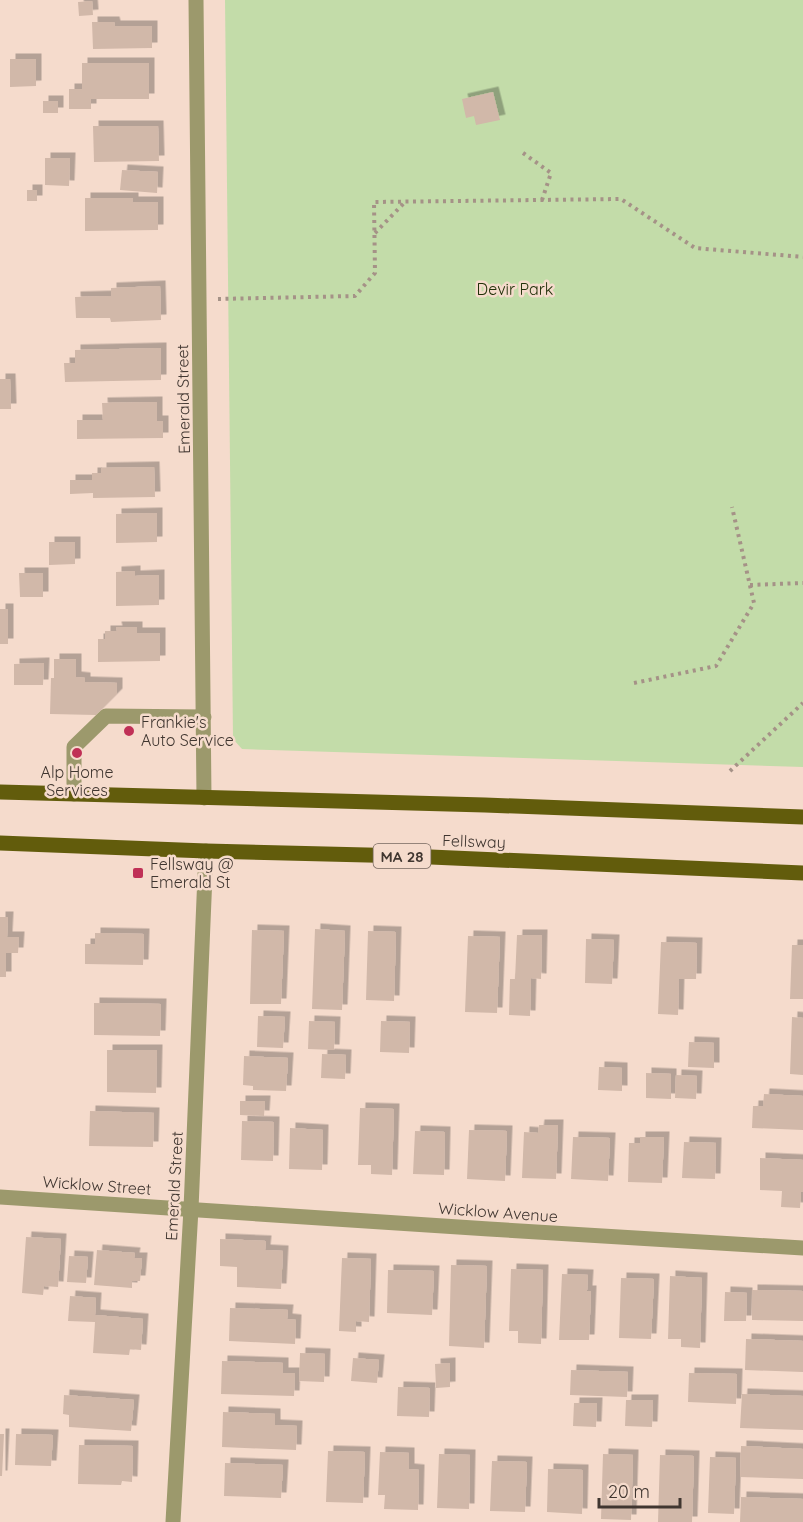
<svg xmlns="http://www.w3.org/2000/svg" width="803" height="1522" viewBox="0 0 803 1522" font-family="Quicksand,sans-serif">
<defs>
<filter id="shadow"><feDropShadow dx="5.5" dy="-5.5" stdDeviation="0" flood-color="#0004"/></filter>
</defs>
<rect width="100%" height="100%" fill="#f5dbcc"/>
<path fill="#c3dca9" d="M225 0H803V767L242 749 233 739Z"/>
<path fill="#d1b8a9" filter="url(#shadow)" d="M92 1 93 15 79 16 78 2Z
M92 22H114L115 26H152V48L93 49Z
M10 59H36V86L10 87Z
M82 63H149V99H91V109H69V89H82Z
M493 92 500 120 476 125 474 116 466 118 462 99Z
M43 101H58V113H43Z
M93 126H158L159 161 94 162Z
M45 158H70L69 186 45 185Z
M122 170 158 172 157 193 120 190Z
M27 190H37V201H27Z
M85 198H133V202H158V230L85 231Z
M160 286 161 320 111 322 110 318H76L75 297 111 296V288Z
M161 348V380L65 382 64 363H75V350Z
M0 379H10L11 409H0Z
M157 402V421H163V438L77 439V420H103L102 403Z
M154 467 155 497 93 498V493L70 494V480H92V473H101V468Z
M157 513V542L116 543V514Z
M49 542H75V564L49 565Z
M135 571V576L159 575V605L116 606V572Z
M19 573H43V597H20Z
M0 609H8V644H0Z
M116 627H137V633H160V661L98 662V639H105V631H117Z
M54 659H76V677L85 678V682L117 683V694L96 715 50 714 51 678H54Z
M44 663 43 685H14V664Z
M0 917H8L7 937H19L18 953H6V977H0Z
M315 929 345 931 342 1010 312 1009Z
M252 930 284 931 281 1004H250Z
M368 931 396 932 394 1001 366 1000Z
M95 933 144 934 143 965 85 964V944H95Z
M517 935H542L541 979 531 978 530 1016 509 1015 510 979H515Z
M468 936 500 937 497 1013 465 1012Z
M586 939 614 940 612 984 585 983Z
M661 942 697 943 696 979H679L678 1015 658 1014Z
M792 945H803V999H790Z
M94 1003 161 1004 160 1036 94 1035Z
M258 1016 285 1017 283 1048 257 1047Z
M792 1017 803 1018V1075L790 1074Z
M309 1021 335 1022 334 1050 308 1049Z
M381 1021 410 1022 409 1053 380 1052Z
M689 1042 714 1043V1068L688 1067Z
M107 1050H157L156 1093 107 1092Z
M322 1054 346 1055 345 1079 321 1078Z
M244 1056 288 1058 286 1091 253 1090V1086L243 1085Z
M599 1067 622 1068V1091L598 1090Z
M646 1073 671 1074V1099L646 1098Z
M676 1075 697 1076 696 1099 675 1098Z
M764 1094 803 1096V1130L752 1128 753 1106H763Z
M240 1101H265L264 1116 240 1115Z
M360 1108 394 1109 392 1175 371 1174V1165H358Z
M90 1111 154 1113 153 1147 89 1146Z
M242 1121 274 1122 273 1161 241 1160Z
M539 1125H558L556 1179 522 1178 524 1132 538 1133Z
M290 1128 323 1130 322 1170 289 1169Z
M469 1130 507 1131 505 1181 467 1179Z
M415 1131 445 1132 444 1175 413 1174Z
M573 1137 610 1138 608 1181 571 1179Z
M640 1137H664L662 1183 628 1182 629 1143H640Z
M684 1142 716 1143 715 1179 682 1178Z
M760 1158 803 1160V1192H801L800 1208 781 1207 782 1191 760 1190Z
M26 1237 61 1239 58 1287 44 1286 43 1295 22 1293Z
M220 1239 266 1241 265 1250 283 1251 281 1289 237 1287V1267L220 1266Z
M97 1250 135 1253 134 1258H142L140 1281H132V1288L94 1285Z
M69 1256 88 1257 86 1283 67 1282Z
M342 1258 371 1259 369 1322 356 1321V1332L339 1331Z
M451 1265 487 1266 484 1348 449 1346Z
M511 1269 543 1270 541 1344 518 1343V1331H509Z
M388 1270 434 1271 432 1315 387 1313Z
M562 1274 588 1275 587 1291H591L589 1340H559Z
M670 1276 702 1278 700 1348 681 1347V1339H668Z
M621 1278 654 1279 651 1339 619 1338Z
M752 1290 803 1291V1321L752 1320Z
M725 1292 747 1293 746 1321H724Z
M70 1296 96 1298 95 1315 143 1319 141 1350 130 1349 129 1355 93 1353 95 1322 68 1321Z
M230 1308 288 1310 287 1319 296 1320 295 1344 229 1341Z
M746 1339 803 1341V1372L745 1370Z
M300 1353 325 1354 324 1382 299 1381Z
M353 1358 379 1360 377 1383 351 1381Z
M222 1361 283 1363V1373H295L294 1396 221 1394Z
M450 1363V1387L436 1388 435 1364Z
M571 1370 628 1372 627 1397 570 1395Z
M689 1373 737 1374 736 1404 688 1402Z
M398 1387 430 1388 429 1417 397 1416Z
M742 1394 803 1396V1430L740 1428Z
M64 1395 134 1400 131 1431 69 1427V1415L63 1414Z
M626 1400H653L652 1427 625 1426Z
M574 1403H597L596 1427 573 1426Z
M223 1412 275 1414V1425L297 1426 296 1450 222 1447Z
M0 1434H4L2 1476H0Z
M16 1434 53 1435 51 1466 15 1465Z
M79 1445 133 1446 132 1482 122 1481 121 1485 78 1484Z
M741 1446 803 1449V1479L740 1477Z
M328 1451 365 1452 363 1503 326 1502Z
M380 1452 409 1453V1469L419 1470 418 1510 384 1509 385 1495H378Z
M439 1454 470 1455 469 1509 437 1508Z
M603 1454 633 1455 631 1520 601 1519Z
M660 1455 694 1456 692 1522H658Z
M710 1457 736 1458 734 1514 708 1513Z
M492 1461 527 1462 525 1512 490 1511Z
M225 1463 283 1465 281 1498 224 1496Z
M548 1469 583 1470 582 1514 547 1512Z
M741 1497 803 1499V1522H740Z"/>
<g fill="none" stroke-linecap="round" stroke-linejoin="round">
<path stroke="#a59287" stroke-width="4" stroke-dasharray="3 4.5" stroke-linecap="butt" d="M523 153 551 173 542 200
M375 233 405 202
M218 299 355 296 375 273 374 202 621 199 695 248 803 257
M750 585 803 583
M634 683 716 666 754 603 732 507
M730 771 803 703"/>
<path stroke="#9c996c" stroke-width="15" d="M196 0 204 798
M74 794V747L106 716 204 717
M0 1197 489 1229 803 1248
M173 1522 191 1209 206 851"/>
<path stroke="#625c0c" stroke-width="15" d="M0 792 485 805 803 817
M0 843 206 851 408 856 803 873"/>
</g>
<g fill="#c03056" stroke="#f5dbcc" stroke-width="2">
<circle cx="129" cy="731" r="6"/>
<circle cx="77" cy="753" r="6"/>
<rect x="132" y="867" width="12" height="12" rx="3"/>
</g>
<g text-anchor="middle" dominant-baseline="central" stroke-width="5" stroke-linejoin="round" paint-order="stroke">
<rect fill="#f5dbcc" stroke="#76685f" stroke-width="1.5" x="373.5" y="844" width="57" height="24" rx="4.5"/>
<g font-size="15" font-weight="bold" fill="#403630">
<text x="402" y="856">MA 28</text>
</g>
<g font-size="16" fill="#213109" stroke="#f5dbcc">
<text x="515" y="289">Devir Park</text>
</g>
<g font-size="16" fill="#403630" stroke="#f5dbcc">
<text transform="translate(183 399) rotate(-91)">Emerald Street</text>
<text transform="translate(474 841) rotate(2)">Fellsway</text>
<text transform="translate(97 1185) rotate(4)">Wicklow Street</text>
<text transform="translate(174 1186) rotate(-87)">Emerald Street</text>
<text transform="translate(498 1212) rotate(4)">Wicklow Avenue</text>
</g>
<g font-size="16" fill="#403630" stroke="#f5dbcc" text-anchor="start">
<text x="141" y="722">Frankie's<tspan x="141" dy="18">Auto Service</tspan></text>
<text x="77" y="772" text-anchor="middle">Alp Home<tspan x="77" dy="18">Services</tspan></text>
<text x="150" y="864">Fellsway @<tspan x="150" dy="18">Emerald St</tspan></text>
</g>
</g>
<path d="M599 1498v9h81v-9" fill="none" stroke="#403630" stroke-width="3"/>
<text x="608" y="1498" font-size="18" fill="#403630" stroke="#f5dbcc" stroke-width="4.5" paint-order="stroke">20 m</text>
</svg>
